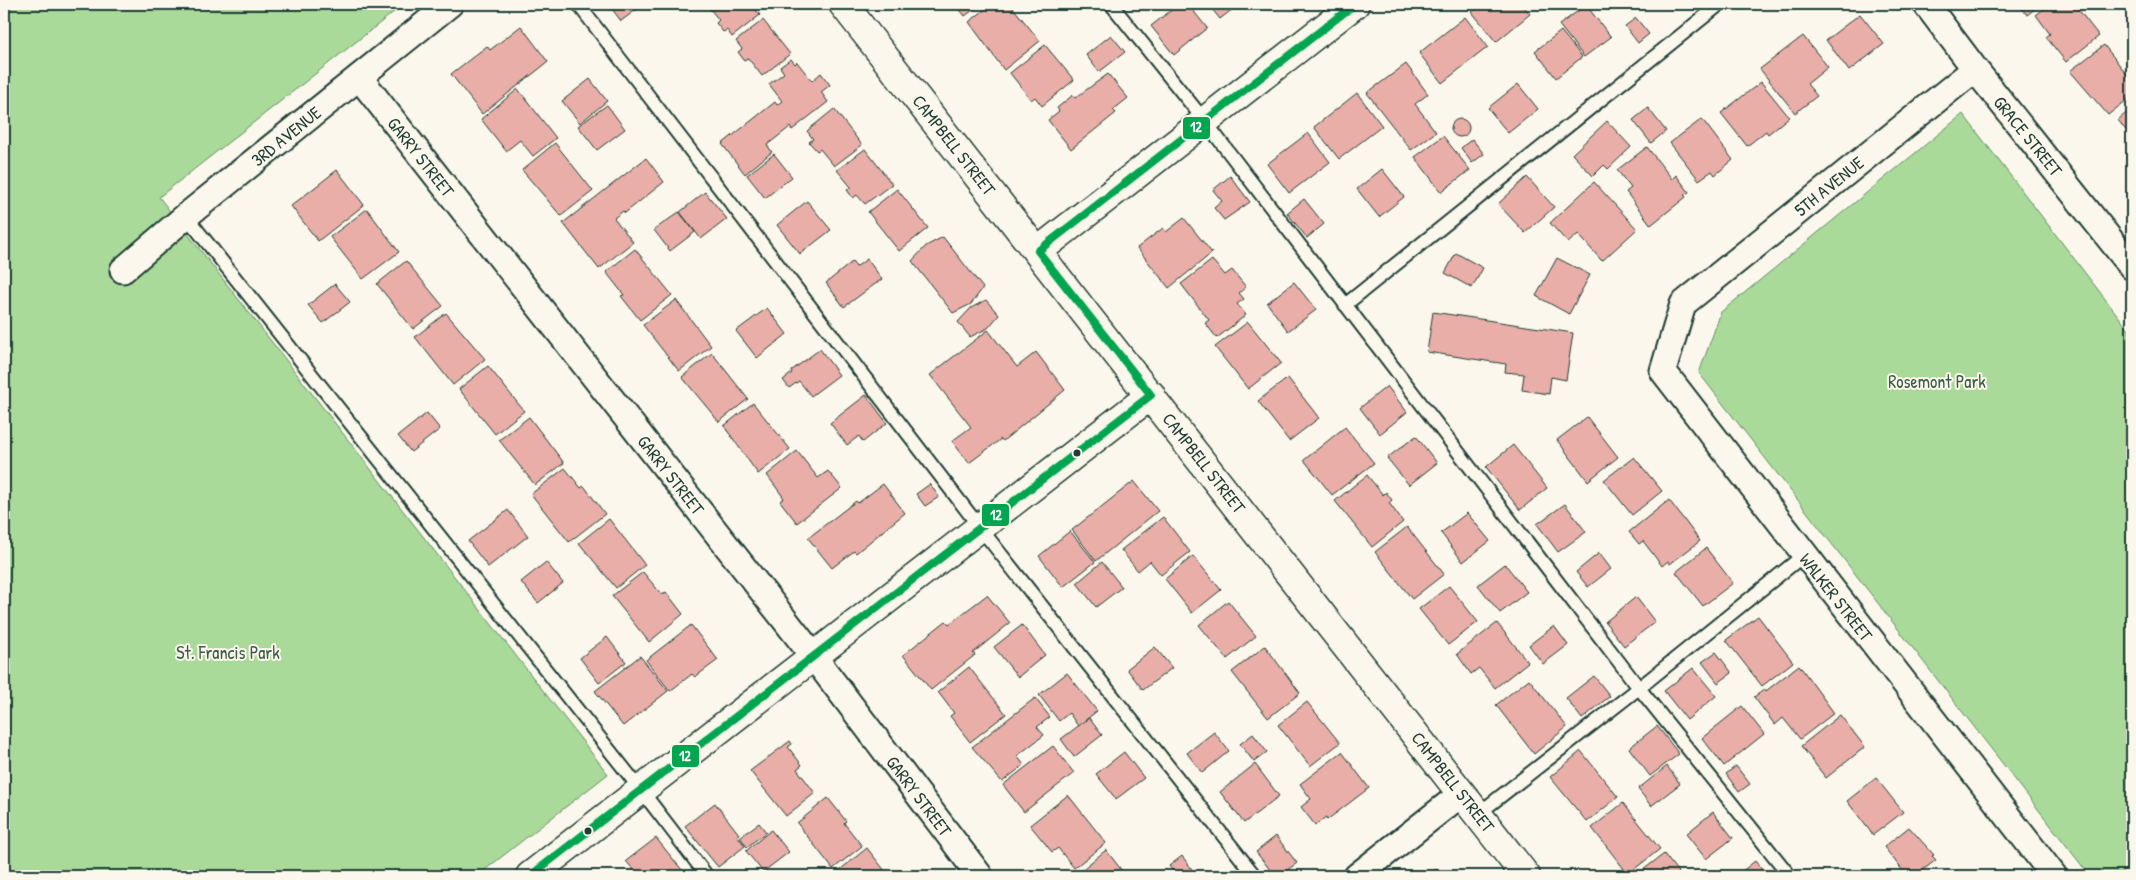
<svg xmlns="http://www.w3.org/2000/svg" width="2136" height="880" viewBox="0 0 2136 880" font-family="'Patrick Hand',sans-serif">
<rect width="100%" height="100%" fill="#fbf7ec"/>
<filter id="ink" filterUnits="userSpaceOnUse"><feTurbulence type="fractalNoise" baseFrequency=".02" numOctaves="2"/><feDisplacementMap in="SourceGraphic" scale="10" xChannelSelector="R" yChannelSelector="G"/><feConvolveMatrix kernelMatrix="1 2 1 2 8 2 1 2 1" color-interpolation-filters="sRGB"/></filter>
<g filter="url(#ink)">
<path fill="#aada9a" stroke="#648c67" d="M4 4H404L159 197 608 774 477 876H4Z
M1963 114 2132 334V876H2090L1699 373 1721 312Z"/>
<path fill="#e9aea7" stroke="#1f3d34" d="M611 4H644L621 21 609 5Z
M706 4H751L760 15 732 37 727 30 723 32 716 23 719 20Z
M955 4H981L965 16Z
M992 4H1010L1040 41 1004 70 969 22Z
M1179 4H1188L1207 28 1174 55 1151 26Z
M1208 4H1239L1220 19Z
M1482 4H1522L1530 14 1496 42 1472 12Z
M2018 4H2041L2027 15Z
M2050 4H2074L2099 36 2066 62 2046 37 2050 34 2036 15Z
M2120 4H2132V18Z
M1586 5 1611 37 1584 57 1559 25Z
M1860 14 1884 44 1849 71 1826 40Z
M1465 17 1488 47 1442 83 1419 53Z
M1636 18 1649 34 1638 43 1625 26Z
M763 20 790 54 762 76 748 58 744 60 738 52 742 49 736 41Z
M521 26 548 62 482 114 451 74 487 46 490 50Z
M1561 31 1582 57 1556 78 1535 51Z
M1111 35 1125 52 1099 72 1086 55Z
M1803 36 1828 67 1807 84 1817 96 1795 113 1760 69Z
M1045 45 1074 80 1042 106 1035 97 1031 100 1010 73Z
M2104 45 2132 81V96L2108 115 2070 71Z
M791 59 795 64 797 62 812 81 821 73 830 85 821 92 828 102 792 130 790 127 767 145 772 152 745 174 722 144 775 102 777 105 782 101 769 84 784 73 780 67Z
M1406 64 1428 94 1415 104 1436 132 1411 150 1367 93Z
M1108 74 1128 98 1113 110 1116 113 1071 149 1048 120 1059 111 1057 108 1073 95 1075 98Z
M590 79 607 101 580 123 562 101Z
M1761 82 1789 117 1768 134 1766 131 1747 146 1721 113Z
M1518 84 1538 109 1508 133 1488 108Z
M518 89 556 138 533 156 520 140 506 151 481 119Z
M1357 93 1382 126 1339 159 1314 127Z
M607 105 625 129 597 150 578 126Z
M1648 108 1666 131 1651 143 1633 120Z
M2132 108V146L2128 141 2132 138 2118 120Z
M834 109 862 145 834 166 820 149 817 151 809 142 813 139 807 131Z
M1451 128a9 9 0 1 1 18 0a9 9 0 1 1-18 0Z
M1702 119 1733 160 1715 175 1712 171 1699 180 1670 143Z
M1607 121 1631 147 1608 169 1604 165 1593 176 1572 154Z
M1308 133 1330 162 1289 193 1267 164Z
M1443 136 1470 170 1441 192 1415 157Z
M1472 139 1484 154 1472 163 1461 148Z
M555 143 593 191 561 216 522 170Z
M1647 147 1672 179 1676 175 1689 192 1684 195 1686 197 1651 225 1626 192 1631 188 1617 170Z
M865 149 892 184 865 204 857 195 853 198 847 190 851 187 837 170Z
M774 154 792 177 765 198 747 175Z
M646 158 664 182 625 213 623 211 614 218 633 242 599 269 563 223Z
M1382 169 1404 197 1379 217 1357 189Z
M337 170 364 205 318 241 291 206Z
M1230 176 1250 202 1224 220 1214 208 1222 201 1213 190Z
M1527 177 1554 207 1525 233 1498 204Z
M1594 182 1637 229 1602 261 1578 234 1568 243 1550 223Z
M897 189 928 228 899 251 868 212Z
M705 192 727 219 701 239 680 212Z
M1304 199 1324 224 1307 238 1287 213Z
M807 201 831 230 800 254 777 225Z
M367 209 399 252 363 279 330 237Z
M679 212 695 232 670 251 654 230Z
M1184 218 1212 253 1169 288 1137 248 1163 228 1166 232Z
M943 237 983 288 971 304 953 313 912 261 926 246Z
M635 249 672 295 640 320 621 296 624 295 606 272Z
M1456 253 1483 268 1472 288 1445 273Z
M1557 258 1590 275 1569 314 1536 296Z
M867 259 882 279 844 307 826 283 852 262 856 267Z
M1212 260 1225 275 1232 270 1246 287 1239 293 1244 299 1237 304 1246 315 1217 338 1205 323 1209 320 1181 284Z
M406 261 443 306 413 329 377 284Z
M1294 282 1316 310 1288 331 1267 303Z
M335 284 350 302 323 323 308 305Z
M676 300 711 346 679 371 643 325Z
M986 300 999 315 988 328 970 337 958 322 971 308Z
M767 308 787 334 757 358 736 331Z
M1433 312 1573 333 1566 380 1551 377 1549 394 1522 390 1524 374 1505 372 1506 364 1427 352Z
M446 313 485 359 453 385 415 337Z
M1248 322 1281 363 1248 389 1215 347Z
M988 330 1017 367 1036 352 1065 390 1003 441 1001 439 969 463 952 441 971 427 930 375Z
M820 349 839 375 811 396 799 381 789 388 783 380 792 373 791 371Z
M712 353 748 399 719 422 682 377Z
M488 366 524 411 495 434 459 389Z
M1288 378 1319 418 1289 441 1258 401Z
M1387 386 1407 412 1380 434 1360 408Z
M866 395 887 423 863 442 859 436 847 445 830 423Z
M753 403 790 449 758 474 724 426Z
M427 413 440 429 411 452 398 436Z
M529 417 564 463 535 485 499 440Z
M1587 417 1618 457 1588 481 1557 440Z
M1345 427 1374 463 1332 495 1304 460Z
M1416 436 1437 463 1409 485 1387 458Z
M1513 445 1547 488 1520 510 1486 467Z
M797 451 818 478 828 471 842 488 797 523 780 501 784 498 767 475Z
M1634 457 1662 491 1632 515 1604 480Z
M565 468 581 488 584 486 605 514 569 542 531 494Z
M1367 475 1383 495 1386 492 1392 500 1389 503 1403 522 1372 547 1335 501Z
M1134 481 1158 511 1096 561 1072 530Z
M883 484 905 513 856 553 854 551 832 568 808 538 856 501 858 503Z
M930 484 939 497 925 506 916 494Z
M1669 500 1700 541 1670 564 1668 561 1662 566 1643 541 1639 544 1629 532Z
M1565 504 1586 532 1558 552 1537 524Z
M508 510 528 536 488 567 468 541Z
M1467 513 1490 541 1463 562 1441 533Z
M1163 517 1190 552 1161 575 1150 561 1138 571 1121 550Z
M609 519 645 565 616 588 579 543Z
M1407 527 1444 574 1412 599 1375 552Z
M1070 531 1095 562 1063 587 1039 556Z
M1706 548 1733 583 1703 606 1676 572Z
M1599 553 1611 569 1588 587 1576 572Z
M1193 556 1221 590 1192 613 1165 579Z
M546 562 563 583 538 603 521 582Z
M1102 562 1122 587 1096 607 1077 583Z
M1505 564 1527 592 1500 613 1478 585Z
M643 572 662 595 666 592 683 614 649 642 612 596Z
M1449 586 1478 622 1448 645 1419 609Z
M987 595 1010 623 973 653 975 655 931 690 903 655 946 621 949 624Z
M1636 597 1655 622 1624 646 1605 622Z
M1228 601 1256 636 1227 659 1199 625Z
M1758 616 1793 662 1762 686 1726 640Z
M1497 623 1528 662 1495 688 1479 668 1471 674 1457 654Z
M691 625 718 660 695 677 692 674 670 691 646 660Z
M1022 625 1045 655 1018 677 994 647Z
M1554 626 1568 645 1543 664 1529 645Z
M607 637 626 662 599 683 580 658Z
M1265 646 1300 693 1268 718 1232 672Z
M1155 647 1172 668 1143 690 1127 669Z
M1716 652 1732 673 1718 683 1702 662Z
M640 656 668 691 623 726 595 691Z
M1799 665 1834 713 1800 739 1783 718 1775 725 1754 697 1765 689 1766 691Z
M969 667 1006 714 970 742 950 716 954 713 938 692Z
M1693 668 1716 696 1687 720 1664 691Z
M1067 673 1097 711 1078 726 1069 713 1059 721 1039 695Z
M1594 676 1610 696 1582 719 1566 698Z
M1529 679 1567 727 1534 754 1496 705Z
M1035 698 1050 717 1037 727 1044 735 1017 756 1024 765 1002 782 972 747Z
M1307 702 1340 743 1310 766 1278 725Z
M1742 706 1764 734 1724 766 1702 738Z
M1840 715 1865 747 1826 778 1801 746Z
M1089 718 1102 735 1074 757 1061 739Z
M1657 726 1679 754 1650 776 1629 748Z
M1214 732 1229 751 1202 773 1187 753Z
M1253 734 1267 752 1254 762 1240 744Z
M790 741 792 744 788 747 802 765 797 769 815 793 786 816 750 771Z
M1053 746 1074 773 1024 812 1003 785Z
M1581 751 1618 797 1587 822 1550 777Z
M1124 752 1144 778 1116 799 1096 774Z
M1342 752 1369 788 1327 820 1326 817 1315 825 1301 807 1311 799 1300 784Z
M1255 764 1279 796 1244 823 1220 792Z
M1667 766 1680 784 1651 806 1638 789Z
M1736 766 1750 784 1739 792 1726 774Z
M1876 778 1903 812 1873 835 1847 801Z
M1068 795 1106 843 1074 868 1058 848 1052 852 1030 825Z
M828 798 846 821 844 823 862 846 833 869 797 823Z
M715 803 739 834 737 835 745 846 718 867 685 826Z
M1623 803 1660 849 1628 874 1592 828Z
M1713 812 1733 838 1706 859 1686 834Z
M759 823 766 832 747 847 740 837Z
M1909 827 1934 855 1932 856 1936 860 1915 876H1907L1884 847Z
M771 830 789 852 763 872 746 851Z
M1276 836 1297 863 1279 876H1275L1256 852Z
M656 838 682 870 674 876H639L626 861Z
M867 848 889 876H839L836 873Z
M1106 850 1126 876H1074Z
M1664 854 1681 876H1635Z
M1182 856 1197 876H1181L1179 874 1177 876 1169 866Z
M1755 861 1767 876H1736Z
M1436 869 1442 876H1426Z"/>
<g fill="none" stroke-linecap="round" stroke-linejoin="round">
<g stroke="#1f3d34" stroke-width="16">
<path id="lane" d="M578 4 981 529 1255 876
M1111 4 1204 120 1639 688 1790 876
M186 216 641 790 707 876
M1345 305 1720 4
M1478 814 1639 688 1804 555"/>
</g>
<g stroke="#1f3d34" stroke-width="29">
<path id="street" d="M1926 4 1975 69 2132 267
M1975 69 1683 304 1663 371 2054 876
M359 77 814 657 980 876
M123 270 186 216 450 4
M1357 876 1461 794"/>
</g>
<g stroke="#1f3d34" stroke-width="31">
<path id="secondary" d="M843 4 1526 876
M1038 251 1355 4
M530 876 1151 395"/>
</g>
<use href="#lane" stroke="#fbf7ec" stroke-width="12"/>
<use href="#street" stroke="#fbf7ec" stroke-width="25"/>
<use href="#secondary" stroke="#fbf7ec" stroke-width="28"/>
<g stroke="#fbf7ec" stroke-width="11">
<path id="bus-1" d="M1038 251 1355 4
M1038 251 1151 395
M530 876 1151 395"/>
</g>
<use href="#bus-1" stroke="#00a54f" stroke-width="8"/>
</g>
</g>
<g fill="#1f3d34" stroke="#fbf7ec" stroke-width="2">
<circle cx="1077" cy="453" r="4.5"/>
<circle cx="588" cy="831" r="4.5"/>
</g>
<g text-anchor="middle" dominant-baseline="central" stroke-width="4" stroke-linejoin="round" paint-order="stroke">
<g font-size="18" fill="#1f3d34" stroke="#fbf7ec">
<text transform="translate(286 136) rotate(-39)">3RD AVENUE</text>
<text transform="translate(2028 136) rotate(51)">GRACE STREET</text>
<text transform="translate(954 145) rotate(52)">CAMPBELL STREET</text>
<text transform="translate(421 157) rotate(52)">GARRY STREET</text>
<text transform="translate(1829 186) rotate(-39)">5TH AVENUE</text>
<text transform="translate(1204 463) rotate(52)">CAMPBELL STREET</text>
<text transform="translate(671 475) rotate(52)">GARRY STREET</text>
<text transform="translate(1836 597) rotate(52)">WALKER STREET</text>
<text transform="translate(1453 782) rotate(52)">CAMPBELL STREET</text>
<text transform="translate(919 796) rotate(53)">GARRY STREET</text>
</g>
<g font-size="18" fill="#3b5c48" stroke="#fbf7ec">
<text x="1937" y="381">Rosemont Park</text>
<text x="228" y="652">St. Francis Park</text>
</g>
</g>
<g stroke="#fbf7ec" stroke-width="2">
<rect x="1182" y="116" width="29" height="24" rx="5" fill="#00a54f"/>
<rect x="981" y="503" width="29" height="24" rx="5" fill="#00a54f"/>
<rect x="671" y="744" width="29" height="24" rx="5" fill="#00a54f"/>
</g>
<g font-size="14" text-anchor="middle" font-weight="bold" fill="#fff">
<text x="1196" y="132">12</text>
<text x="996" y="520">12</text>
<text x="685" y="761">12</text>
</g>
<rect width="2136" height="880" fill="none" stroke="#fbf7ec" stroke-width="20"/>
<rect x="10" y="10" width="2116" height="860" fill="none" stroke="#1f3d34" stroke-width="2" filter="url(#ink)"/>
</svg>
